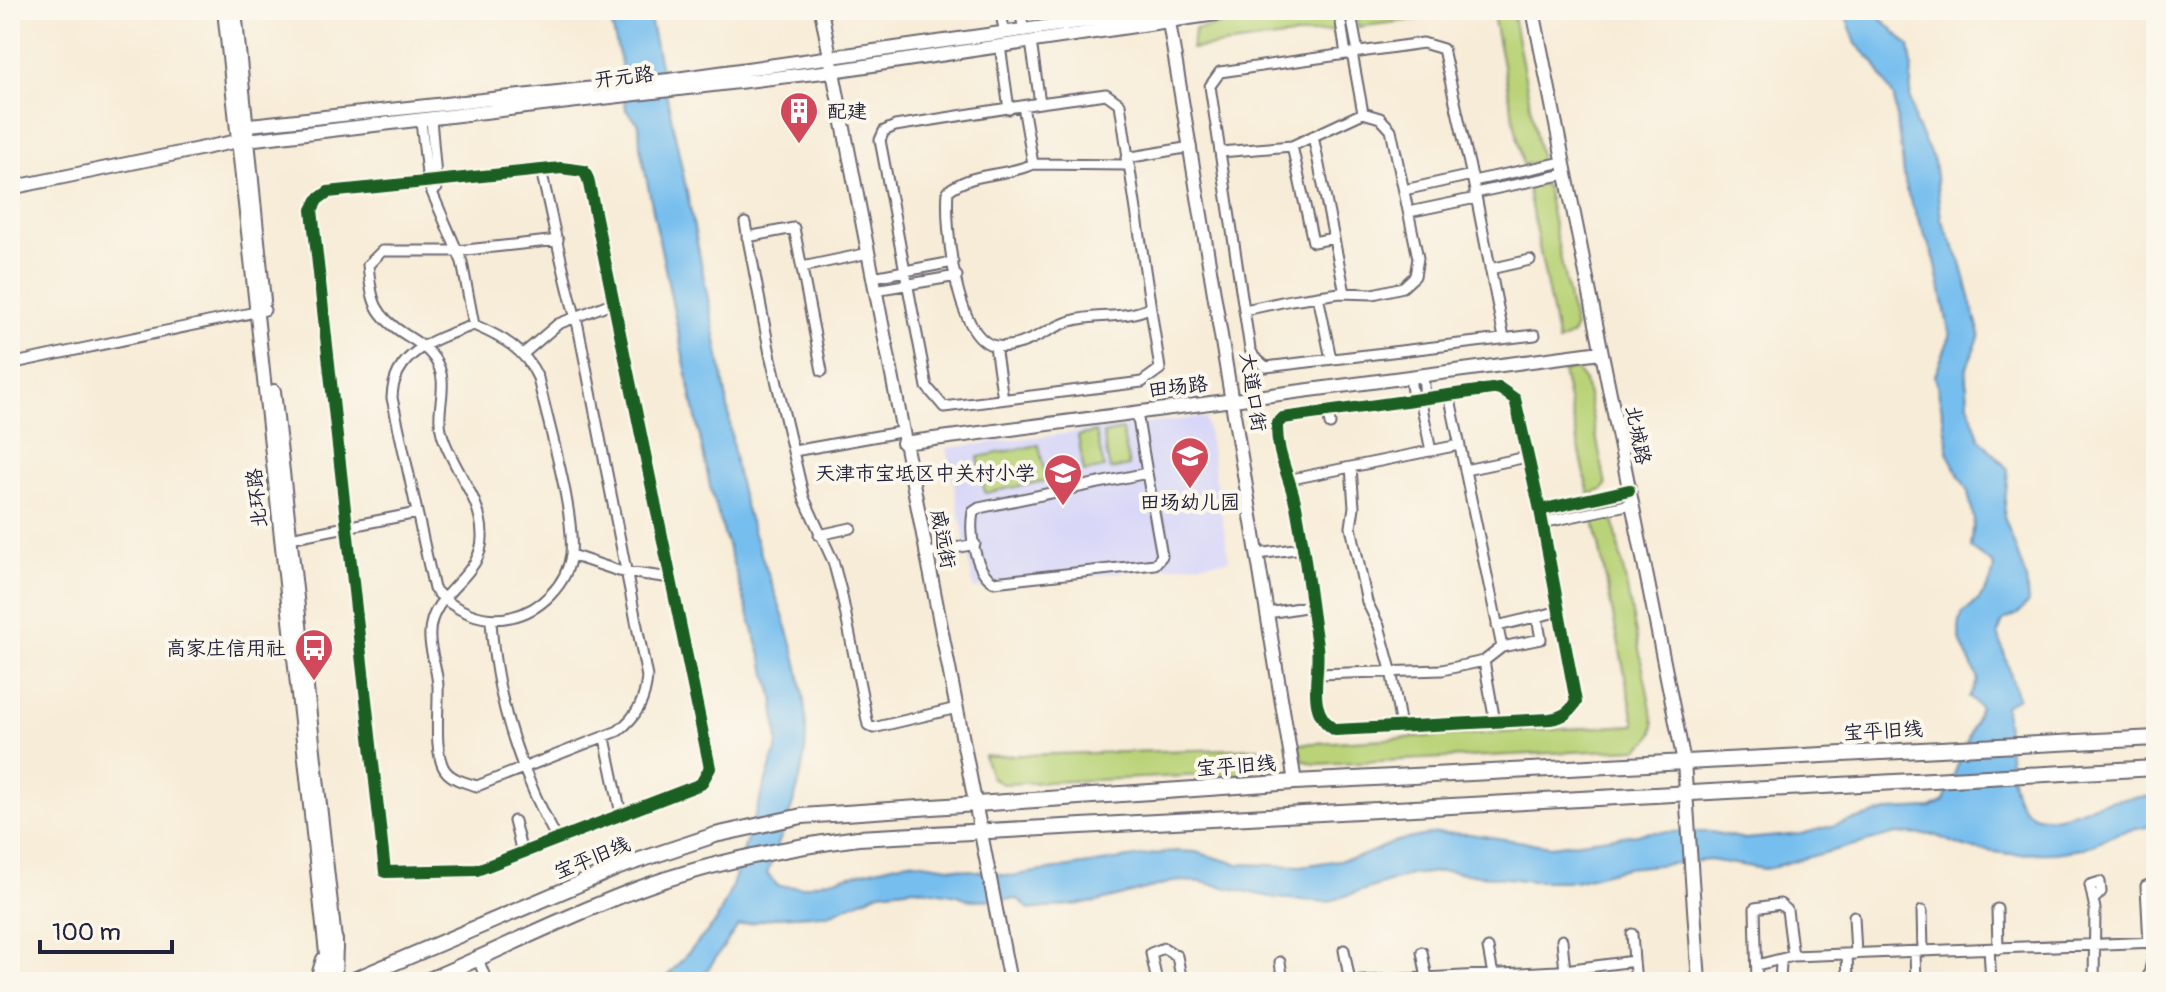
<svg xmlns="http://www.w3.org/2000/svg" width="2166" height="992" viewBox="0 0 2166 992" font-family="Pangolin,'LXGW WenKai TC',sans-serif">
<rect width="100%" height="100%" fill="#fbf7ec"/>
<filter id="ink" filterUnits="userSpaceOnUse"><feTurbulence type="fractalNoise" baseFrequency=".0125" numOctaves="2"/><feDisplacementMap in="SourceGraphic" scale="16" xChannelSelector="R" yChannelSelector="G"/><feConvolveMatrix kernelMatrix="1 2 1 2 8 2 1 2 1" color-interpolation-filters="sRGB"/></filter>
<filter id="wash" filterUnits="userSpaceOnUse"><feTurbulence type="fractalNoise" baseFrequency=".006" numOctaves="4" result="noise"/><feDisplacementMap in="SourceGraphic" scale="32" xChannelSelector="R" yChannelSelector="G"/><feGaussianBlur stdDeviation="1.8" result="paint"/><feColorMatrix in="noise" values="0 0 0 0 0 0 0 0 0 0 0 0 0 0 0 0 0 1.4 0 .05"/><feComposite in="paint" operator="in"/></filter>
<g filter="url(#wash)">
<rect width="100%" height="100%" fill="#f7ecd7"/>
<path fill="#d8d7f8" d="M1201 417 1206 419 1229 560 974 589 947 448Z"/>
<path fill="#bad378" stroke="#6e7a5a" stroke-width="2" d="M1322 10 1334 12 1339 30 1191 49 1195 29Z
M1355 10H1489L1358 27Z
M1492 10H1512L1541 161 1523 165Z
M1542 184 1546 186 1575 329 1572 335 1558 342 1527 186Z
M1576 369 1585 381 1606 485 1603 490 1589 494 1563 372Z
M1122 430 1129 466 1110 470 1103 434Z
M1096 432 1104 468 1084 472 1078 436Z
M1039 445 1046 481 985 493 978 457Z
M1607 518 1614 523 1654 724C1654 737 1648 742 1637 749L1315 764 1303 760 1298 744 1635 725 1594 520Z
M1265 748 1266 763 1255 768V773L1002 784 991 777 984 756Z"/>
<path fill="#76beee" stroke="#4c7094" stroke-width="2" d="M608 10H648C676 136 702 263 725 389 730 417 732 446 737 473 755 562 807 643 806 735 805 784 783 829 767 874L778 886 801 887 909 861 1010 876 1175 851 1196 852 1238 864 1301 866 1359 857 1397 841 1437 833 1470 834 1551 846 1652 832H1711L1745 839 1801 834 1891 810 1931 808 1944 801 1980 707 1969 697 1978 680C1969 654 1951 640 1963 612 1979 604 1993 584 1994 565L1971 548 1974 520 1968 492 1947 452 1948 441 1935 375 1950 336 1935 260 1906 190 1894 98 1874 62 1856 44 1844 10H1873L1909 46 1912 65 1910 98 1915 123 1934 161 1941 219 1960 259 1980 335 1966 369 1968 403 1980 439 2008 469 2004 516 2026 578 2028 603 2018 614 2003 621 1998 633 2018 698 2005 706C2007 727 2009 782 2017 798 2033 833 2075 811 2101 803 2117 799 2139 796 2156 797V825L2118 833 2082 849 2055 853 2009 854 1967 848 1934 835 1896 834 1764 869 1710 860 1626 868 1575 881H1532L1446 871 1410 875 1327 902 1275 898 1201 882 1176 881 1097 902 1030 910 1018 899 969 900 958 895 915 888 880 892 829 914 777 917 738 926 699 982H662L716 922 731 889 778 744 773 695 711 491 640 147 639 124 626 110 621 63Z"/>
</g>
<g filter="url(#ink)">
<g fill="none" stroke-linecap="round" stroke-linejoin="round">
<g stroke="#6d6972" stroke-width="13">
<path id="street" d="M1000 10 1005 33
M1020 10 1024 31
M1339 10 1346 54
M1350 10 1358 52
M1031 42 1040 103 1106 94 1120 104 1160 369 1142 382 944 407 927 387 880 140 884 131 895 126 1040 103
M1000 46 1009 109
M1023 106 1033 164C1005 177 974 171 948 191 945 225 955 340 996 346 1023 350 1047 328 1071 321 1097 313 1124 320 1149 308
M431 119 437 188
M421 121 428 183 462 262 474 325C438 338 393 351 392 398L434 589C453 610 483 624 511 617 540 611 567 585 571 554 575 511 548 424 538 378 525 349 502 337 474 325
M1313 136 1345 293
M1292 146 1313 242 1334 238
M1220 152 1292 146 1363 113
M1126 158 1191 147
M1033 164 1127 165
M561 168 584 171 588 179 710 768 701 784 477 870 385 872 312 210 317 200 328 192Z
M541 170C553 222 563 274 578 326L647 677C645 701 637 716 618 731L477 786C467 783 452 780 445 770 433 753 439 707 438 686 437 664 425 642 432 620 443 586 484 573 482 534 481 496 452 469 442 434 434 407 452 384 434 358 427 348 416 341 406 335 374 315 372 302 368 265L382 251H457L558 240
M1473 181 1504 338
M1404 190 1472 175
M1475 193 1566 174
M1409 212 1476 198
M745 223 770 354 804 498 833 561 841 591 868 725 873 728 957 708
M747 237 794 228 822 371
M802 267 869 253
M1490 269 1530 260
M873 277 953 262
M875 290 957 276
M1318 296 1331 359
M1245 310 1291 300 1340 293 1373 294 1403 287 1415 276 1418 258 1391 130 1380 118 1363 113 1352 53
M1535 335 1266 367 1254 357 1250 349 1210 86 1220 72 1423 43 1443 49 1473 181 1563 162
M995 346 1003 399
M523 354 558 324 614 302
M10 364 265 310
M1423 375 1425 397
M1410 377 1413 399
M1449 394 1502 647
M1420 398 1431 451
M1328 410 1330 424
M1137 413 1147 473 979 508 973 512C969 533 975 572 994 582L1155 564 1162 556 1147 473
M794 451 900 432
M1351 467 1354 507 1351 527 1367 602 1379 626 1391 670 1401 727
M1465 470 1527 457
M1287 480 1459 445
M1540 510 1576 702C1569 713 1563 717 1550 719L1335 730C1304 711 1321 675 1317 646 1310 599 1305 552 1296 506 1290 477 1276 454 1277 424L1283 418 1499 388 1515 399 1540 510 1629 490
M1542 523 1632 504
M819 535 851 528
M290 538 417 513
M925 554 975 544
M1258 554 1302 548
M571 555 619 571 671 578
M1268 613 1311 606
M491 620C495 698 520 771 557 839
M1497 626 1539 616
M1484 661 1495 722
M1317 674 1442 670 1484 661 1502 647 1541 639 1537 617 1559 611
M605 738 621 814
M514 821 522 853
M2094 899 2101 892 2100 882 2090 885 2095 909 2094 982
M1997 909 1998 949
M1922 911 1923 951
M1854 916 1856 954
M1632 934 1634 961
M1562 940 1566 982
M2149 944 2146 886 2156 883
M1488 948 1493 975
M1989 949 1991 982
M1344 950 1350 982
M1422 952 1427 978
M1915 952 1916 982
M1847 954 1848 982
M1793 956 2156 942
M478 959 487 982
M1280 962 1283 982
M1757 965 1793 956 1787 910 1780 904 1755 908 1757 982
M1157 982 1151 953 1164 948 1177 956 1182 982
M1347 982 1557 971 1634 961 1636 982
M1780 982 1781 962
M2147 982 2156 945"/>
</g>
<g stroke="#6d6972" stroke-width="16">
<path id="secondary" d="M224 10 329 981
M235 10 264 301
M821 10 1010 982
M1533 10 1684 762 1699 982
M1168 16 1295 782
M240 126 669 80 1164 10
M10 188 238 141 832 71 1243 10
M274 391 336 949
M903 443 1601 352
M316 982 323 959"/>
</g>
<g stroke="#6d6972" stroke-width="18">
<path id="primary" d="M334 982 335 940
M349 982 619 867 715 835 802 816 1295 782 2156 738
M424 982C496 952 565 916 638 889 709 863 782 848 858 838L2156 768"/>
</g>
<use href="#street" stroke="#fff" stroke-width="9"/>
<use href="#secondary" stroke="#fff" stroke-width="12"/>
<use href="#primary" stroke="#fff" stroke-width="14"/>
<g stroke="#fbf7ec" stroke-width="17">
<path id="cycleway" d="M561 168 584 171 588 179 710 768 701 784 477 870 385 872 312 210 317 200 328 192Z
M1540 510 1576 702C1569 713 1563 717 1550 719L1335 730C1304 711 1321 675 1317 646 1310 599 1305 552 1296 506 1290 477 1276 454 1277 424L1283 418 1499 388 1515 399 1540 510 1629 490"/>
</g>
<use href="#cycleway" stroke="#1b5e20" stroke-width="12"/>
</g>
</g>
<defs>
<g id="building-pin" transform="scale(2)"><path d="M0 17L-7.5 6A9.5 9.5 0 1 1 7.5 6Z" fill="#d1495b" stroke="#fbf7ec"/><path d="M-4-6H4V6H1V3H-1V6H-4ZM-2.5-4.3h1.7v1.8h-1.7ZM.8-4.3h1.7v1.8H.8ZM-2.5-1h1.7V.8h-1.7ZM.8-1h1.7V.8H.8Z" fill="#fff"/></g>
<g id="school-pin" transform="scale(2)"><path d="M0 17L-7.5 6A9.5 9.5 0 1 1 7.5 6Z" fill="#d1495b" stroke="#fbf7ec"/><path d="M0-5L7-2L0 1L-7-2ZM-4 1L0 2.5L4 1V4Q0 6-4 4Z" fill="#fff"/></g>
<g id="bus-pin" transform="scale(2)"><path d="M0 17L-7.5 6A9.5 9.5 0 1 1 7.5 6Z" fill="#d1495b" stroke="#fbf7ec"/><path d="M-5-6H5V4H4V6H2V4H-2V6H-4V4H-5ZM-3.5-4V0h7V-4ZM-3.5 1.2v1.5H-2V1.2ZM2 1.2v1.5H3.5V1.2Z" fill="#fff"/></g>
</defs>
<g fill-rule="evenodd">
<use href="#building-pin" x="799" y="111"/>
<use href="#school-pin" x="1190" y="456"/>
<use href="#school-pin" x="1063" y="473"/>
<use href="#bus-pin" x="314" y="648"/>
</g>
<g text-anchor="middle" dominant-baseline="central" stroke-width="8" stroke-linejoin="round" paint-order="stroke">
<g font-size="20" fill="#22223b" stroke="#fbf7ec">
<text transform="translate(624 77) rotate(-7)">开元路</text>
<text transform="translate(1178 387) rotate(-7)">田场路</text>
<text transform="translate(1253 392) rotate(81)">大道口街</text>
<text transform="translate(1638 435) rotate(79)">北城路</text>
<text transform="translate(257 498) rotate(-96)">北环路</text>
<text transform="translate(943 539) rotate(79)">威远街</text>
<text transform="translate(1883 731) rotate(-3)">宝平旧线</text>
<text transform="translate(1236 766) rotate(-4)">宝平旧线</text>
<text transform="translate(592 858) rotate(-22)">宝平旧线</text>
</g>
<g font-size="20" fill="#22223b" stroke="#fbf7ec" text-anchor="end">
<text x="827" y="111" text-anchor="start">配建</text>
<text x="1035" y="473">天津市宝坻区中关村小学</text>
<text x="1190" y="502" text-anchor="middle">田场幼儿园</text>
<text x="286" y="648">高家庄信用社</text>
</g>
</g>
<rect width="2166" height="992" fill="none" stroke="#fbf7ec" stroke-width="40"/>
<path d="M40 940v12h132v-12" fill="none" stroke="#22223b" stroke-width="4"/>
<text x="52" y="940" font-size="24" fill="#22223b" stroke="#fbf7ec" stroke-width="6" paint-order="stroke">100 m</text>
</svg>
